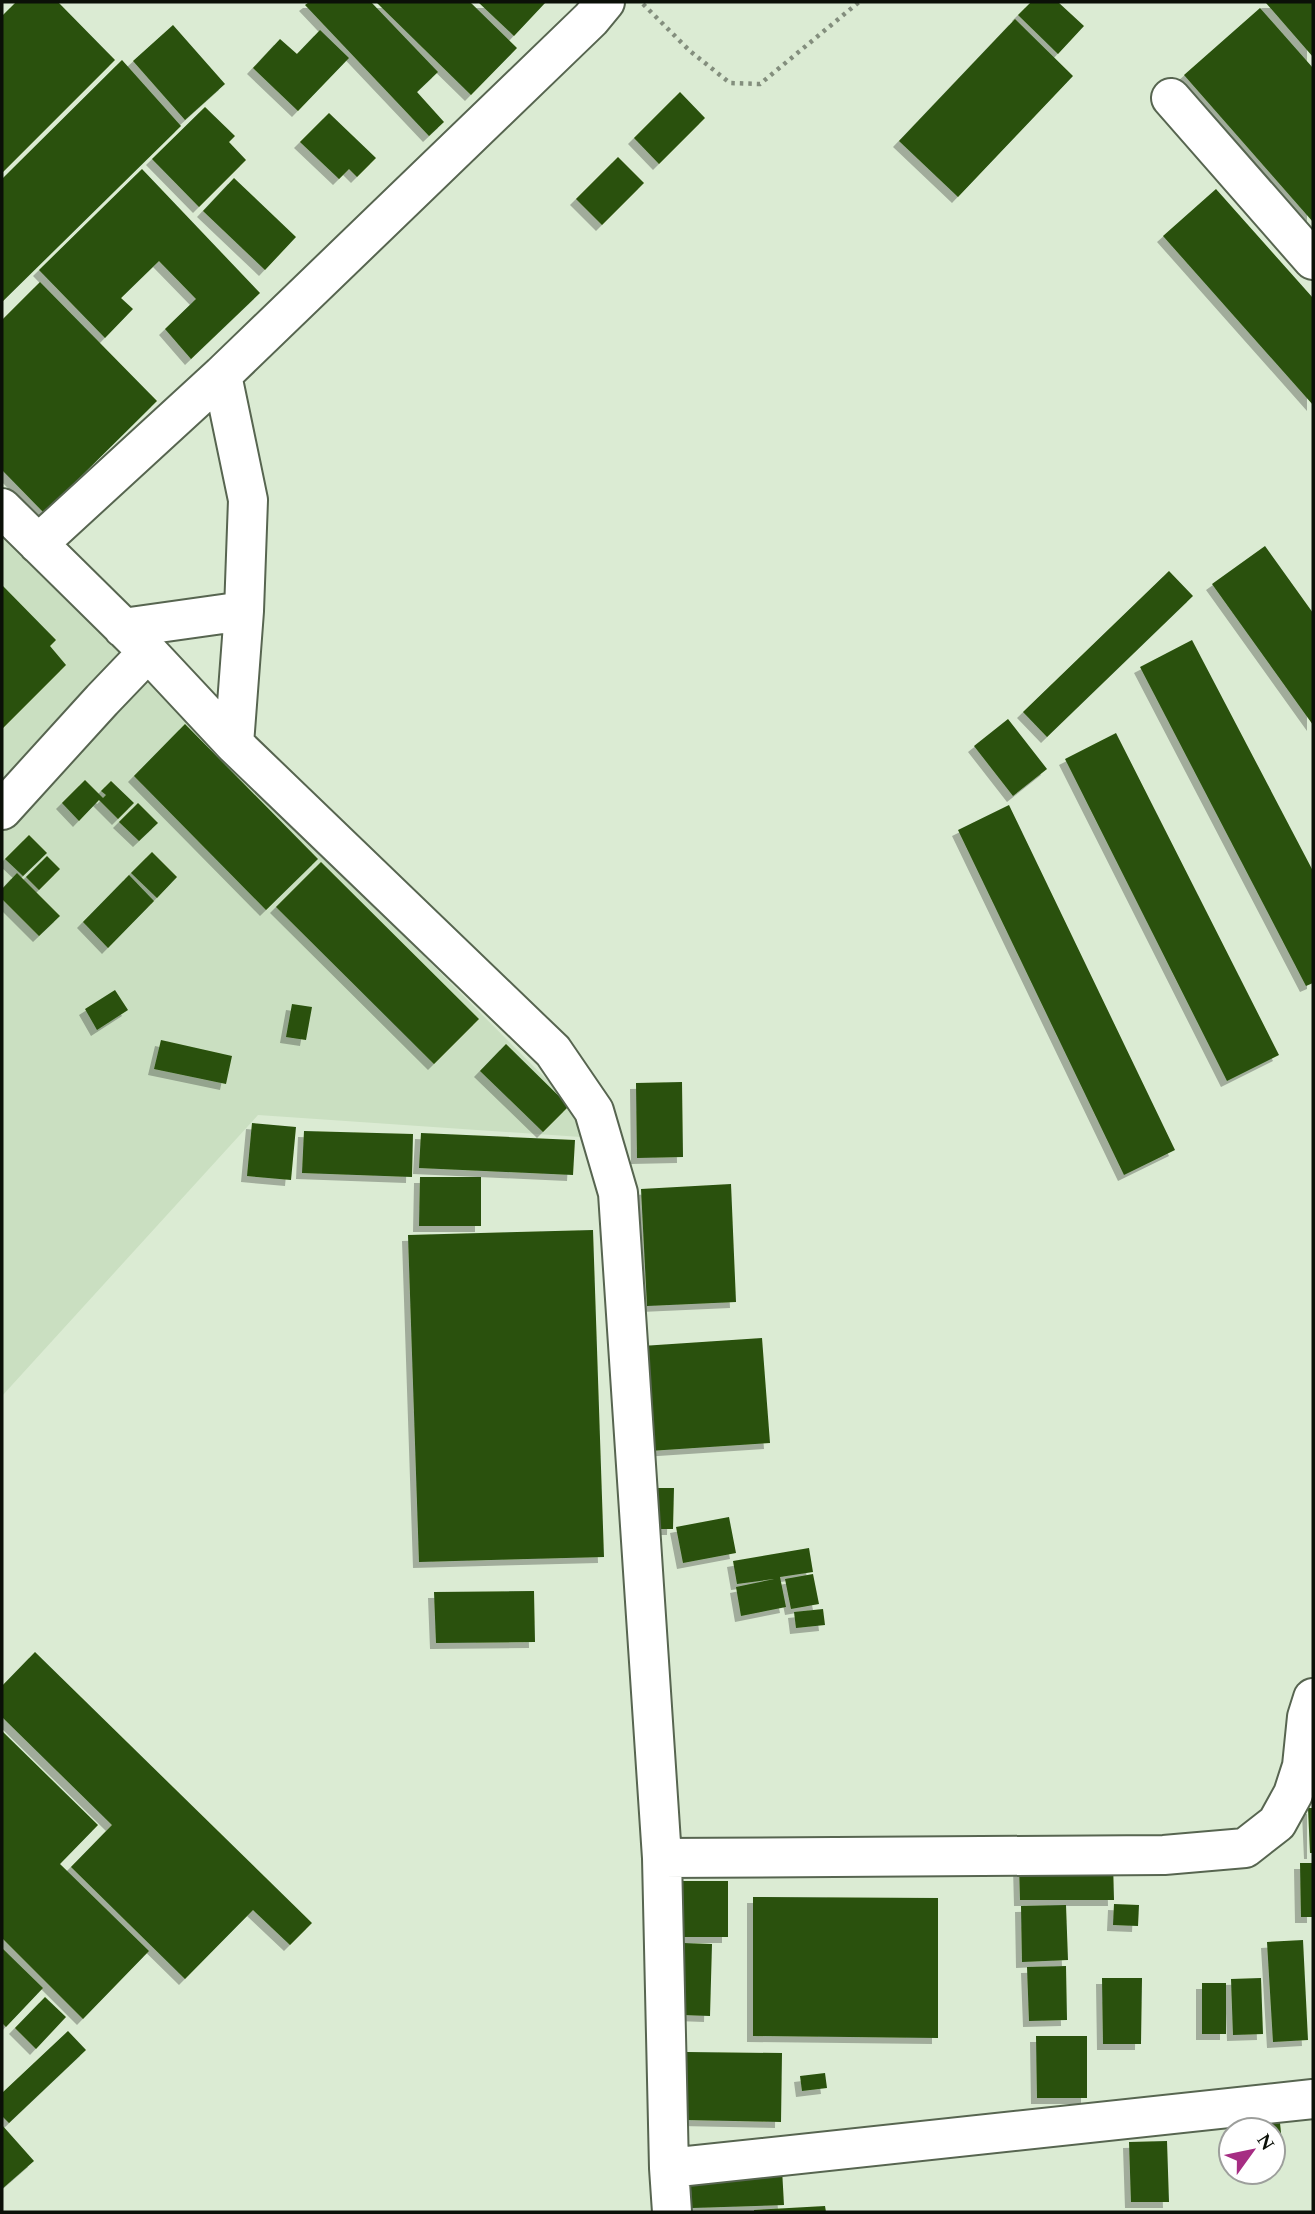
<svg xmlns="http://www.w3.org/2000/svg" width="1315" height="2214" viewBox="0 0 1315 2214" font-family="Spectral,serif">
<defs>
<filter id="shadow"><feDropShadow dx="-6" dy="6" stdDeviation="0" flood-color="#0004"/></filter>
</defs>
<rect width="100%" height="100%" fill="#dbebd3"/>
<path fill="#cadfc1" d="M2 533 584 1117 581 1137 258 1115 2 1396Z"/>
<path fill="#29510b" filter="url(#shadow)" d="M16 2H58L115 60 2 173V16Z
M309 2H371L438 72 417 92 444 122 429 136 305 5Z
M376 2H470L517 48 471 95Z
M478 2H546L514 36Z
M1031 2H1058L1084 26 1058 54 1018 15Z
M1268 2H1313V57L1266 3Z
M1260 8 1313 68V222L1184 75Z
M1015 19 1073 76 958 197 899 141Z
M173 25 225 84 185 120 133 61Z
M320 30 349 58 298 111 253 68 280 39 297 54Z
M122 60 181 126 2 302V179Z
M680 92 705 118 659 164 634 138Z
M205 107 235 136 229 142 246 160 199 207 152 159Z
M329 113 376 158 357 177 349 169 339 179 300 142Z
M618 157 644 183 602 225 576 199Z
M142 169 260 293 191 359 165 329 196 299 159 261 121 298 133 309 105 338 39 270Z
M234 178 296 237 265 270 203 211Z
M1216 189 1313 298V405L1163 236Z
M40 282 157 401 44 513 2 470V320Z
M1265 546 1313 613V725L1212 584Z
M1169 571 1193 596 1047 737 1023 712Z
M2 585 56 640 50 646 66 665 2 729Z
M1192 640 1313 871V983L1306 986 1140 667Z
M1008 719 1047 769 1013 796 974 746Z
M185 724 318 859 266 910 134 776Z
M1116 733 1279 1055 1227 1081 1065 759Z
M85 780 103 798 106 795 101 791 111 781 134 803 118 819 99 800 79 821 62 803Z
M138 803 158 823 139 841 119 822Z
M1009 805 1175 1150 1124 1175 958 830Z
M29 835 47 853 23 876 5 859Z
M152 852 177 877 157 898 131 873Z
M47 856 60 869 39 890 26 877Z
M321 862 479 1019 434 1064 276 907Z
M17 873 60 916 39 936 2 899V889Z
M129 875 154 901 108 948 83 922Z
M115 990 128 1010 97 1030 85 1009Z
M292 1004 312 1007 306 1040 286 1037Z
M161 1040 232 1056 226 1084 154 1069Z
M506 1044 569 1106 543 1132 480 1071Z
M682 1082 683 1157 637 1158 636 1083Z
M252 1123 296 1127 291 1180 247 1176Z
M304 1131 413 1134 412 1177 302 1173Z
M421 1133 575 1140 573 1175 419 1168Z
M420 1177H481V1226H419Z
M731 1184 736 1302 647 1306 641 1189Z
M593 1230 604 1557 419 1562 408 1235Z
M762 1338 770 1443 649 1451 642 1346Z
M656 1488H674L673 1529H656Z
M729 1517 736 1553 683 1563 676 1527Z
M809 1548 813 1572 780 1577 786 1607 741 1616 736 1587 774 1579 737 1584 733 1561Z
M813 1574 819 1604 791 1609 785 1579Z
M534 1591 535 1642 436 1643 434 1592Z
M823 1609 825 1625 796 1628 794 1612Z
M35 1652 312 1923 290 1945 253 1910 185 1979 71 1867 112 1825 2 1717V1686Z
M2 1731 98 1825 60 1864 149 1951 83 2019 2 1938Z
M1308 1808H1313V1853H1310Z
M1019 1862H1113L1114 1900H1020Z
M1300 1863H1313V1917H1301Z
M682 1881H728V1937H681Z
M753 1897 938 1898V2038L753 2036Z
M1114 1904 1139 1905 1138 1926 1113 1925Z
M1066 1905 1068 1960 1022 1962 1021 1906Z
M1303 1940 1308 2040 1273 2042 1267 1942Z
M684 1943 712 1944 710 2016 683 2015Z
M2 1948 43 1988 6 2027 2 2023Z
M1066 1966 1067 2020 1029 2021 1027 1967Z
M1102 1978H1142L1141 2044H1103Z
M1261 1978 1263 2034 1233 2035 1231 1979Z
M1202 1983H1226V2034H1202Z
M45 1997 66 2017 36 2049 15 2028Z
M68 2031 86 2050 9 2123 2 2116V2093Z
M1036 2036H1087V2098H1037Z
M687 2052 782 2053 781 2122 686 2120Z
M825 2073 827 2088 802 2091 800 2076Z
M1280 2123 1284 2162 1273 2163V2130H1246V2126Z
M2 2125 34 2161 2 2189Z
M1167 2141 1169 2202H1131L1129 2142Z
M782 2169 784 2205 692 2208 690 2171Z
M825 2206 826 2212H754V2210Z"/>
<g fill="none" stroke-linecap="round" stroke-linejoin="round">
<g stroke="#576550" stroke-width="42">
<path id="minor" d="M1171 98 1313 260
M222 375 248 500 244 611 234 744
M2 508 148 652 234 744 553 1051 594 1111 618 1193 662 1858 669 2168 672 2212
M38 544 222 375 591 19 605 2
M123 628 244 611
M2 810 102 700 148 652
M662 1858 1164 1855 1245 1848 1277 1823 1293 1794 1302 1766 1307 1717 1313 1698
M669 2168 1313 2099"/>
</g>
<path stroke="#838e7d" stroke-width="4.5" stroke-dasharray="3.5 5" stroke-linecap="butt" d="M643 4 690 51 730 83 760 84 859 2"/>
<use href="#minor" stroke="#fff" stroke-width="38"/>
</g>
<rect width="1315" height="2214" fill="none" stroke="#0b1008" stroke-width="7"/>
<g transform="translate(1252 2151) rotate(57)"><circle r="33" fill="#ffffff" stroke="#9d9f9c" stroke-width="2"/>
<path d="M0-5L12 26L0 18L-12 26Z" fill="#a62d83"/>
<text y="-10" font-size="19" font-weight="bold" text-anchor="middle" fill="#0b1008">N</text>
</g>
</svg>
